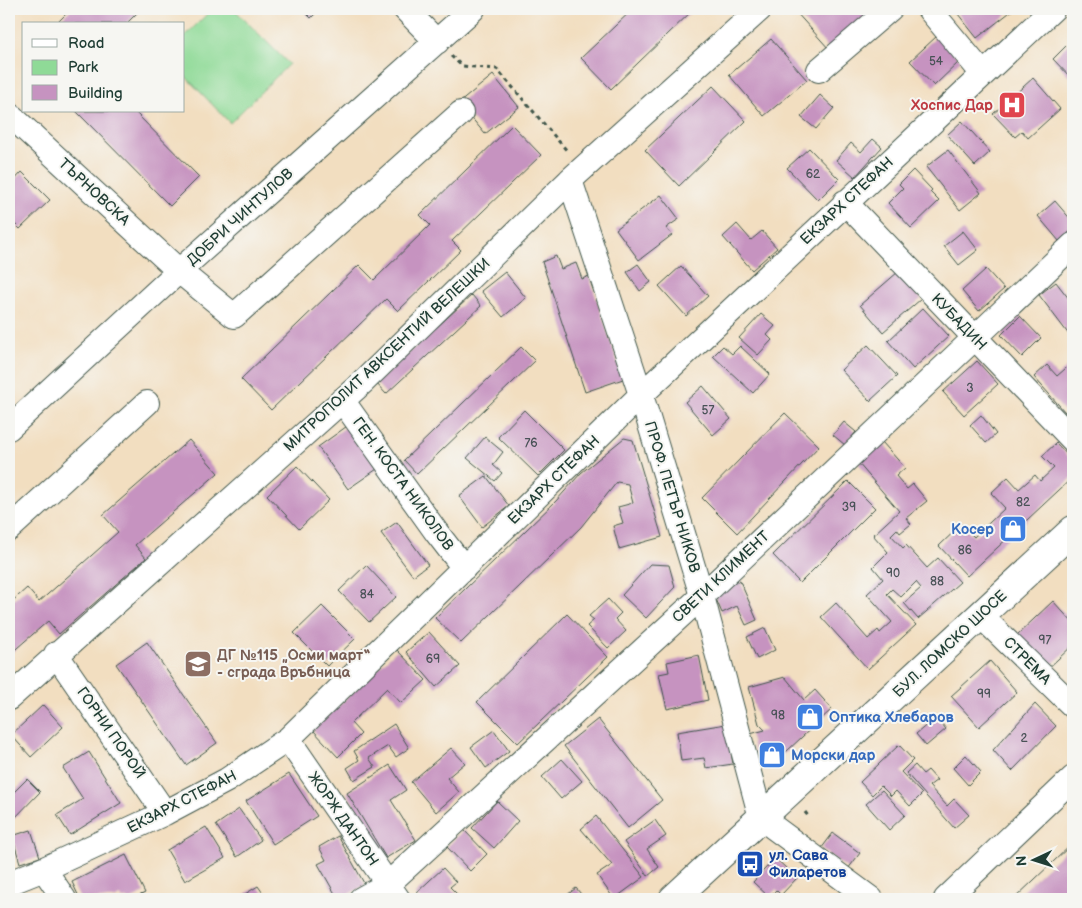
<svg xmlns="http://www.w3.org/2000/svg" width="1082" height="908" viewBox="0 0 1082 908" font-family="'Balsamiq Sans',sans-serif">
<rect width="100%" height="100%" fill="#f6f6f2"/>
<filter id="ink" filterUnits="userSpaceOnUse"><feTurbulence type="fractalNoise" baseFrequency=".02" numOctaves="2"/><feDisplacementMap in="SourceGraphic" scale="10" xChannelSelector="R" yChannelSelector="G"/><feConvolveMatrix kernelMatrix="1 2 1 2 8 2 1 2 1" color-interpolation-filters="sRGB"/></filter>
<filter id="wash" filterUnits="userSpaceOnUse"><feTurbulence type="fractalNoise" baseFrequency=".0096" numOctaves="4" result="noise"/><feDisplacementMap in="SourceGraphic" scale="20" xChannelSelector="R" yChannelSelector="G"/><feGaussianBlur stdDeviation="1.12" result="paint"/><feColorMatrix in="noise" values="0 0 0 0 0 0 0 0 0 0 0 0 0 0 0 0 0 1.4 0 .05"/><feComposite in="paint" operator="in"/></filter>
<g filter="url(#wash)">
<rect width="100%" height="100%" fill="#f2dec0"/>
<path fill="#8fda97" stroke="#578c66" d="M212 9H234L289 64 230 123 184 75V37Z"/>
<g id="blocks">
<path fill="#c693c0" d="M71 9H141L126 24H56Z
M302 9H320L311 18Z
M633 9H694L611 89 581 58Z
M797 9H874L829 49 795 11Z
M954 9H1014L977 38Z
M937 36 961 60 934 86 910 61Z
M771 39 807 80 764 116 729 75Z
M1073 39V80L1053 59Z
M493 75 519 107 485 134 459 103Z
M1033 78 1060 109 1028 138 1022 131 1015 137 993 114Z
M713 86 746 121 679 186 645 150Z
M820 95 834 108 816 129 801 117Z
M76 111H134L199 177 170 206Z
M962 121 990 152 975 166 947 135Z
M512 125 541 155 452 241 461 250 398 311 386 299 271 410 241 379 359 265 374 280 430 225 420 215Z
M873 139 882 147 855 177 836 160 851 143 861 152Z
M809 148 839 179 818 200 787 168Z
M948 150 981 193 960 210 926 167Z
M913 170 932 190 930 192 939 201 911 228 888 203 903 188 899 184Z
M22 172 50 200 20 229 9 218V186Z
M661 195 679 219 666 228 672 235 639 260 616 229Z
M1055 201 1073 222V229L1059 241 1038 216Z
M737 224 751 240 762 231 777 248 752 270 723 237Z
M963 231 978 250 959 265 944 246Z
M556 256 561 269 576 263 582 279 589 276 623 379 585 392 542 262Z
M638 264 651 282 640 291 627 272Z
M681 266 708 296 686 316 659 286Z
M986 269 1004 289 979 311 962 291Z
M505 272 526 298 503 317 481 291Z
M898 272 921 299 883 332 860 305Z
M1056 282 1073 304V340L1039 295Z
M472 295 481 306 386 394 376 383Z
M923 308 949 336 913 369 888 341Z
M761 314 775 326 767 335 772 340 758 355 739 338Z
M1020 316 1041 338 1022 357 1001 335Z
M868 345 897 376 870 401 841 370Z
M723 346 732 354 740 346 770 374 753 393 713 356Z
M521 347 535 361 417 474 404 460Z
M977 361 998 384 964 415 943 392Z
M1073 362V421L1034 377 1047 365 1057 376Z
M703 386 731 419 713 435 685 402Z
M524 410 564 450 538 476 498 437Z
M785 413 819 446 737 533 702 498Z
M981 415 996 434 986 443 970 425Z
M844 422 856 432 845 445 833 435Z
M350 424 380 467 348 489 318 447Z
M485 437 503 452 493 465 502 473 495 481 467 458Z
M624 438 633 440 662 537 619 549 613 526 623 523 618 507 633 503 628 484 617 482 581 527 461 643 435 618 556 501 581 473Z
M189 440 218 473 135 545 146 558 59 634 48 621 9 655V604L27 588 39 602 118 532 103 515Z
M882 442 905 468 896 476 907 489 913 484 927 501 906 518 911 524 900 533 897 529 891 535 903 548 906 545 927 568 938 558 960 582 918 619 904 603 921 588 916 582 901 597 892 589 887 594 916 625 868 669 821 617 836 603 868 639 878 630 880 633 892 622 867 594 883 579 873 567 888 552 873 535 899 511 858 463Z
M1056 443 1073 461V477L967 576 939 546 962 524 974 537 1005 508 991 493 1008 477 1019 489 1035 475 1040 481 1054 468 1042 456Z
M297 466 329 500 299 529 267 495Z
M486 476 509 506 482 527 459 496Z
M848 481 875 508 800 583 773 555Z
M397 522 428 565 413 576 381 533Z
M650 564 669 565 675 587 646 618 622 595Z
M366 565 396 597 369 622 339 591Z
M740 581 757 620 746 625 737 606 722 613 713 592Z
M608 599 621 613 615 619 626 631 608 648 587 626 594 620 589 616Z
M1053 601 1073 623V645L1043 673 1017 635Z
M322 606 355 639 327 666 294 633Z
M567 614 608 657 518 743 477 702Z
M765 628 775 650 757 659 747 637Z
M429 632 460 666 436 687 406 652Z
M147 642 217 743 186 765 116 664Z
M397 650 426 680 401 703 387 688 351 723 361 734 338 757 313 730Z
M699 655 708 700 667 709 659 674 669 672 667 662Z
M990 661 1017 692 979 727 951 696Z
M785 677 804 700 815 690 832 709 772 765 756 757 750 734 765 730 759 724 749 687Z
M1035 704 1056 726 1012 771 993 750Z
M43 705 63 727 31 757 11 735Z
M936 717 946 729 926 746 916 734Z
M598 719 662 800 628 828 564 746Z
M394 724 409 748 396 757 388 746 369 758 375 767 354 780 347 768 359 760 354 751Z
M726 724 733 764 706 768 704 758 681 761 677 732Z
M494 730 509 751 486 768 471 747Z
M899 745 913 760 901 772 922 794 910 806 896 791 891 796 881 786 872 795 860 782Z
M451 748 465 763 447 778 459 792 436 812 411 782Z
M89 752 121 803 70 835 57 815 83 799 63 768Z
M966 755 981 772 968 785 953 768Z
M562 759 582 781 561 799 542 777Z
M390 765 406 790 391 800 416 840 386 858 347 793Z
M915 765 923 774 928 770 937 780 929 786 947 806 954 799 969 815 954 828 906 773Z
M289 774 317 816 273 844 246 801Z
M27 779 40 792 12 821 9 818V797Z
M882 790 905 815 889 830 866 804Z
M497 801 518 821 494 848 472 828Z
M239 809 261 840 237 857 216 825Z
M596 816 644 877 614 899 597 875 612 865 581 829Z
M655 820 666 836 647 849 659 867 648 876 624 842Z
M206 827 225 858 185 881 167 850Z
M31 830 40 857 20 863 12 836Z
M464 830 487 854 470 871 447 847Z
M833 833 860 853 848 869 821 849Z
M338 836 365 885 340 899H338L318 864 326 860 319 847Z
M1073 843V899H1014Z
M126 855 145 893 132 899H122L121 896 114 899H80L72 882Z
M775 858 797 878 781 895 776 890 769 897 753 882Z
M443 868 456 882 450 887 462 899H420L415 894Z
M258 886 267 899H237Z
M576 888 585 899H562Z"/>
</g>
</g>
<g filter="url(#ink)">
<use href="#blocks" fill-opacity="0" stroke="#3f5549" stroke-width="1"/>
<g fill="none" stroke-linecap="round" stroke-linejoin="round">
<g stroke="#3f5549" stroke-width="26">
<path id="minor" d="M405 9 437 42
M929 9 983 74
M819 70 890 9
M9 114 179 271 234 316 461 113
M570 180 641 395 702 596 761 818 871 899
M845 202 1073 440
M342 400 437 533 464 568
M9 428 179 271 473 9
M9 529 147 403
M980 615 1073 706
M56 654 165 813
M9 698 364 381 570 180 760 9
M288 739 398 899
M44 869 64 899
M9 883 44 869 165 813 227 780 288 739 641 395 1053 9
M361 899 388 884 702 596 1073 245
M946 899 1073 778"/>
</g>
<g stroke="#3f5549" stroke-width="30">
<path id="major" d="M673 899 1073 530"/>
</g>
<path stroke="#3f5549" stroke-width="3" stroke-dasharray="4 4" stroke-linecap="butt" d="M451 56 462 66 497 69 568 152
M805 812 808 816"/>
<use href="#minor" stroke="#fff" stroke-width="24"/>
<use href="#major" stroke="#fff" stroke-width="28"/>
</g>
</g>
<defs>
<g id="hospital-square" transform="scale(1.4375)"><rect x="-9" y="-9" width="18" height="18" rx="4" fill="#e0444e" stroke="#f6f6f2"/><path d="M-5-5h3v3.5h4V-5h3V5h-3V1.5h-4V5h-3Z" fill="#fff"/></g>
<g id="shop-square" transform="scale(1.4375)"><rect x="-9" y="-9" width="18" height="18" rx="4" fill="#3f7fe0" stroke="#f6f6f2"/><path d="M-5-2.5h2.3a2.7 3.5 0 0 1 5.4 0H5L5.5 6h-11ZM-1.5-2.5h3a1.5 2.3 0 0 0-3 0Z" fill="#fff"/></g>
<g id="school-square" transform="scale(1.4375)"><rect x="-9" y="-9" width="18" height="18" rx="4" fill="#8d6e63" stroke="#f6f6f2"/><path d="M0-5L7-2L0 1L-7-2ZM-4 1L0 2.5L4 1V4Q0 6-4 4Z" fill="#fff"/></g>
<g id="bus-square" transform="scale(1.4375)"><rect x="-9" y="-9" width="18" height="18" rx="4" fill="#1a4fb4" stroke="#f6f6f2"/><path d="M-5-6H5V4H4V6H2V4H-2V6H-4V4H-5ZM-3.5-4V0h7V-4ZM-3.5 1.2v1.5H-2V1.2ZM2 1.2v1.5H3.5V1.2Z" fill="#fff"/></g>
</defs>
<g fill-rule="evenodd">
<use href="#hospital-square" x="1012" y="105"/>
<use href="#shop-square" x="1013" y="529"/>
<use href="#school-square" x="198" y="664"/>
<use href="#shop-square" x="810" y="717"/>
<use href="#shop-square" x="772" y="755"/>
<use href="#bus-square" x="750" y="864"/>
</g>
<g text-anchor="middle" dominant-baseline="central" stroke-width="4" stroke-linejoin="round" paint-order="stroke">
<g font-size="12" fill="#495257">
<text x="936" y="61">54</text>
<text x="813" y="174">62</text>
<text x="970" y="388">3</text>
<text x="708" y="410">57</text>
<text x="531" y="443">76</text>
<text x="1023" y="502">82</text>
<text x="849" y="507">39</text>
<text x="965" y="550">86</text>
<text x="893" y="573">90</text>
<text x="937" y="581">88</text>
<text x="367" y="594">84</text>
<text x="1045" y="640">97</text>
<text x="433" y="659">69</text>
<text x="984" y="694">99</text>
<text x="778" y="715">98</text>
<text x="1024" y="738">2</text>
</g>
<g font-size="15" font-weight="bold" fill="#be3a42" stroke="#f6f6f2" text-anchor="end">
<text x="993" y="105">Хоспис Дар</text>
</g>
<g font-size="15" fill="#1f3d34" stroke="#f6f6f2">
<text transform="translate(94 192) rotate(43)">ТЪРНОВСКА</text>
<text transform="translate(847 201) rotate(-43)">ЕКЗАРХ СТЕФАН</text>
<text transform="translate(240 217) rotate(-42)">ДОБРИ ЧИНТУЛОВ</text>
<text transform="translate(959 322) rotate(46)">КУБАДИН</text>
<text transform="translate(387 355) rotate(-43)">МИТРОПОЛИТ АВКСЕНТИЙ ВЕЛЕШКИ</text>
<text transform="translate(554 480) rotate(-44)">ЕКЗАРХ СТЕФАН</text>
<text transform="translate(403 484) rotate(54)">ГЕН. КОСТА НИКОЛОВ</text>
<text transform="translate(672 497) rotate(73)">ПРОФ. ПЕТЪР НИКОВ</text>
<text transform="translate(721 577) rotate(-43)">СВЕТИ КЛИМЕНТ</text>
<text transform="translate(950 644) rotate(-43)">БУЛ. ЛОМСКО ШОСЕ</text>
<text transform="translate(1027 661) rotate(45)">СТРЕМА</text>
<text transform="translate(111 733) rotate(55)">ГОРНИ ПОРОЙ</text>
<text transform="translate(182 802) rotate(-27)">ЕКЗАРХ СТЕФАН</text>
<text transform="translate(343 819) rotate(55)">ЖОРЖ ДАНТОН</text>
</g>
<g font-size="15" font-weight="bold" fill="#366cbe" stroke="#f6f6f2" text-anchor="start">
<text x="994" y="529" text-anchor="end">Косер</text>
<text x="829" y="717">Оптика Хлебаров</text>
<text x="791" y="755">Морски дар</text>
</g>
<g font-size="15" font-weight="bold" fill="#785e54" stroke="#f6f6f2" text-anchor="start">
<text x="217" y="655">ДГ №115 „Осми март“<tspan x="217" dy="17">- сграда Връбница</tspan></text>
</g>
<g font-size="15" font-weight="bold" fill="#164399" stroke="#f6f6f2" text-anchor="start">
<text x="769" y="855">ул. Сава<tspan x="769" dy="17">Филаретов</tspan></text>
</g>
</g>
<rect width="1082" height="908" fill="none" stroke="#f6f6f2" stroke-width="30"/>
<rect x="22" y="22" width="162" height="90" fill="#f6f6f2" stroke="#a0aca6"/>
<rect x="32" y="39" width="25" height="8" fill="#ffffff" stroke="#a0aca6"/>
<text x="68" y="48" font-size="15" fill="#1f3d34">Road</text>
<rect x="32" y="60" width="25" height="15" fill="#8fda97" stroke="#a0aca6"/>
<text x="68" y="72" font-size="15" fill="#1f3d34">Park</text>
<rect x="32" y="85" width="25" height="15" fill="#c693c0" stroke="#a0aca6"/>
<text x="68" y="98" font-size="15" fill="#1f3d34">Building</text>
<g transform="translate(1034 860) rotate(266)" stroke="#f6f6f2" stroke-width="4" paint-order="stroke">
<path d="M0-4L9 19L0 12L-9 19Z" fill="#1f3d34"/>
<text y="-8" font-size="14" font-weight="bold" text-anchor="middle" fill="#1f3d34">N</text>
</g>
</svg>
